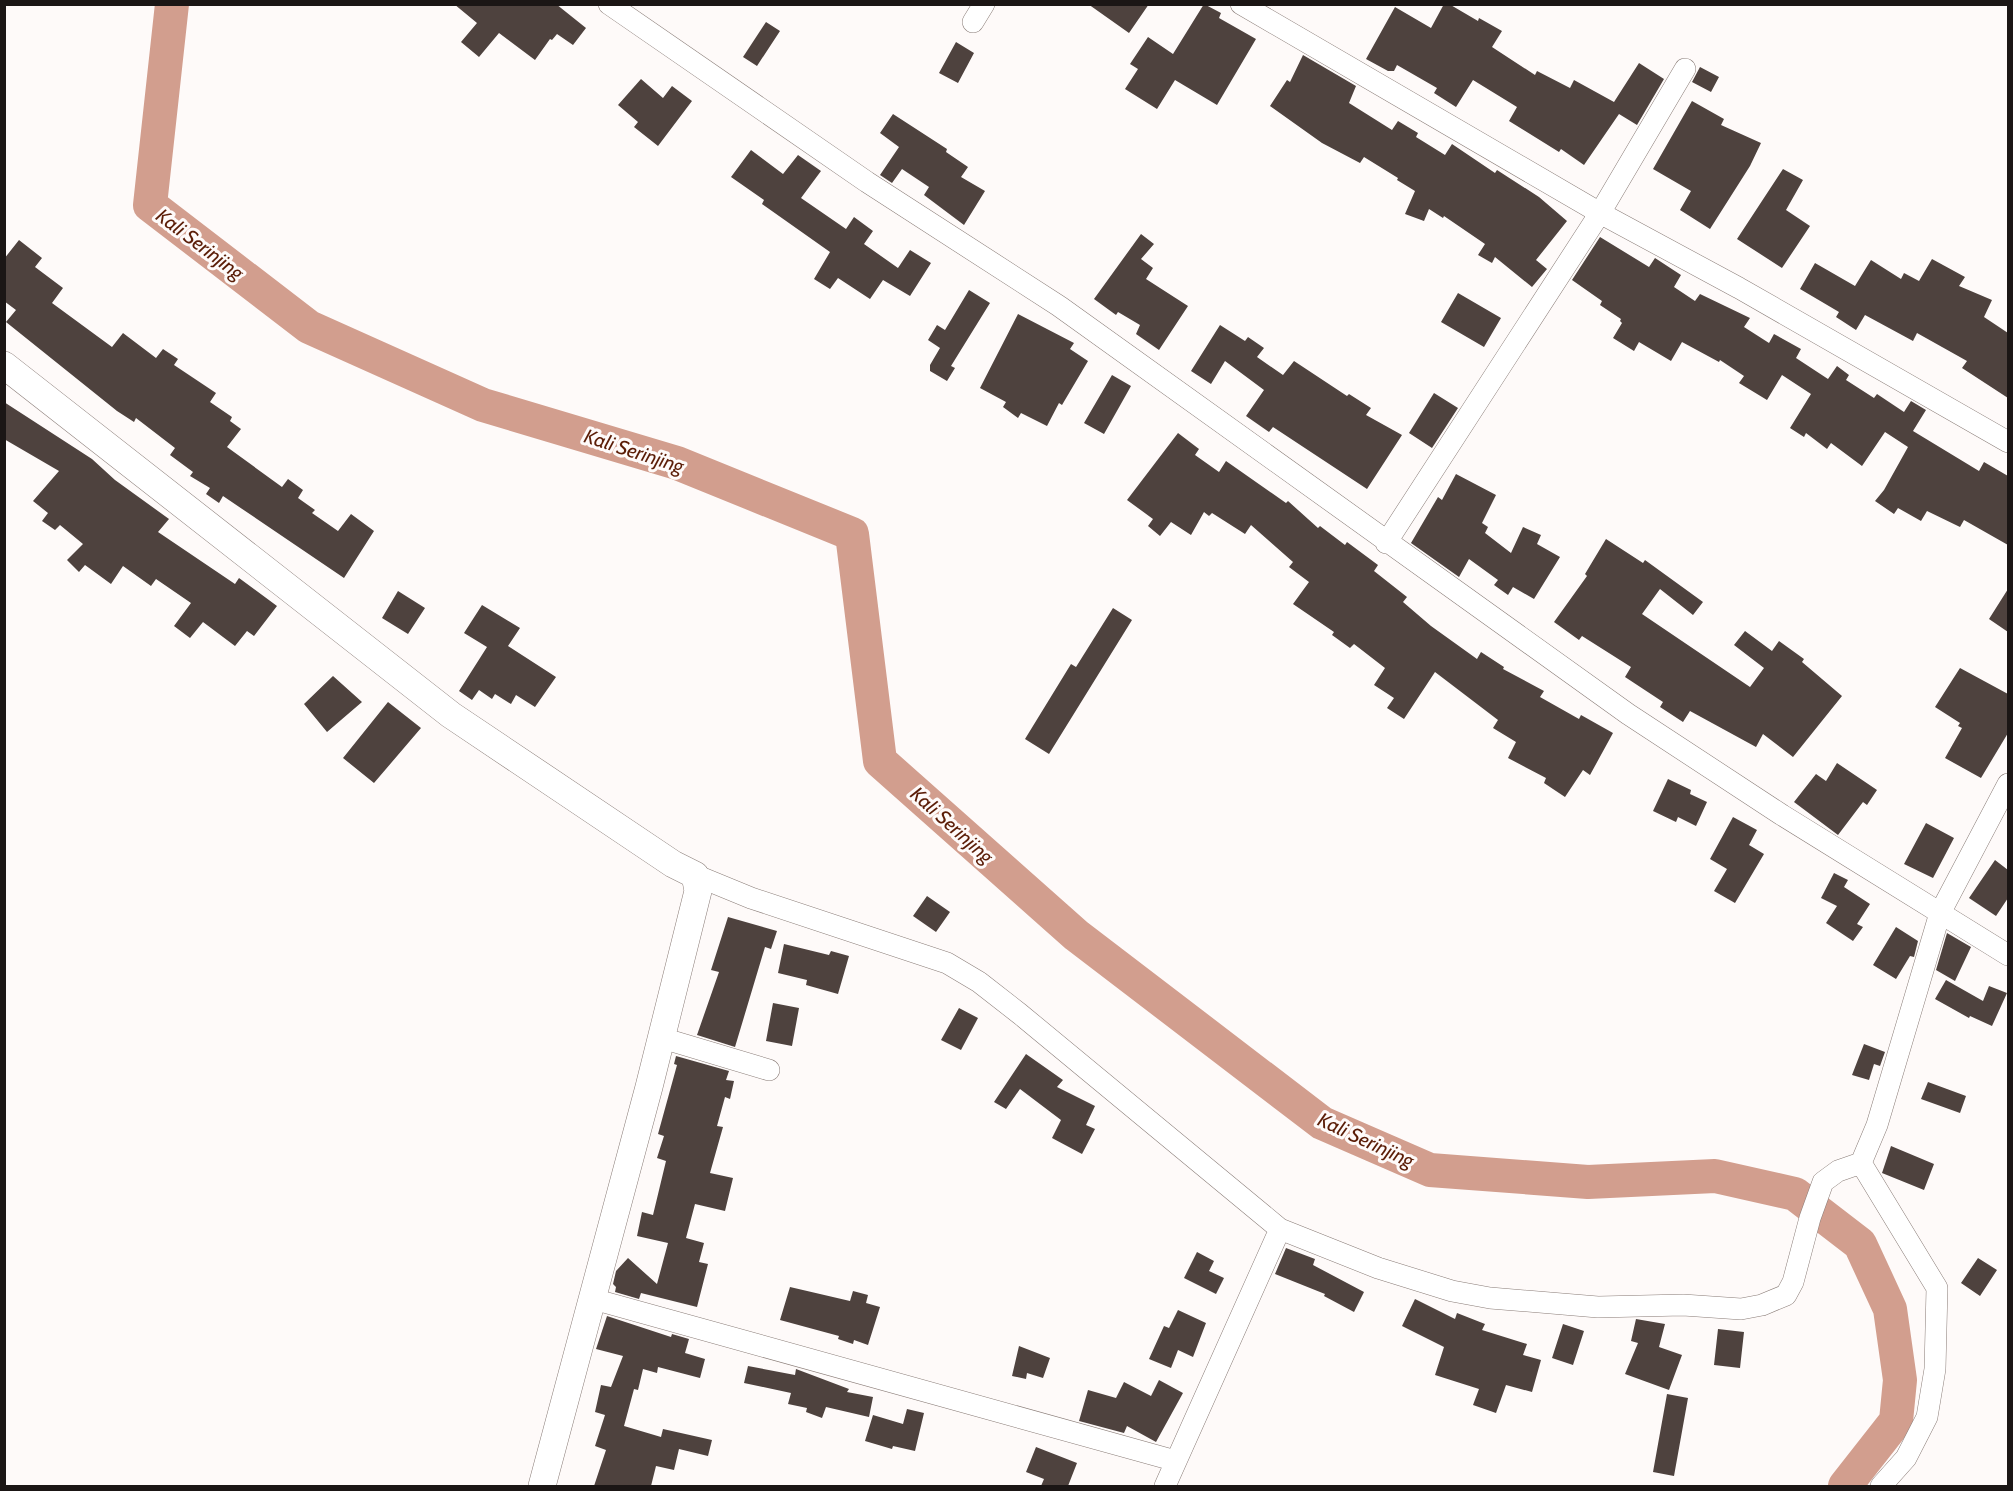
<svg xmlns="http://www.w3.org/2000/svg" width="2013" height="1491" viewBox="0 0 2013 1491" font-family="Cabin,sans-serif">
<rect width="100%" height="100%" fill="#fefaf9"/>
<g fill="none" stroke-linecap="round" stroke-linejoin="round">
<path stroke="#d29e8e" stroke-width="34" d="M172 4 150 205 309 327 483 405 677 463 852 534 880 761 1076 935 1322 1123 1430 1170 1588 1182 1715 1176 1795 1194 1860 1244 1890 1309 1900 1380 1896 1421 1845 1486"/>
</g>
<path fill="#4e423e" d="M454 4H556L586 28 573 45 557 34 552 40 550 39 535 60 499 33 479 57 461 42 477 23Z
M1088 4H1149L1129 33Z
M1204 4 1221 13 1219 18 1256 39 1217 105 1175 80 1157 109 1125 89 1138 69 1130 64 1148 37 1173 54Z
M1444 4H1449L1478 21 1479 18 1502 31 1492 47 1535 75 1537 71 1570 88 1574 80 1614 102 1639 63 1664 79 1637 125 1619 114 1584 165 1561 149 1559 152 1509 121 1517 107 1473 80 1456 107 1434 93 1437 88 1397 65 1394 71H1388L1366 59 1395 7 1431 28Z
M766 22 780 31 757 66 743 57Z
M956 42 974 53 958 83 939 73Z
M1303 55 1356 86 1349 103 1392 130 1398 121 1418 133 1416 137 1445 155 1452 144 1495 173 1497 170 1539 197 1567 221 1536 260 1547 269 1532 287 1495 257 1492 263 1478 255 1485 244 1444 216 1443 218 1429 209 1424 221 1405 214 1415 191 1397 180 1398 178 1364 157 1360 163 1322 143 1270 106 1287 80 1290 82Z
M1700 67 1719 77 1711 92 1692 82Z
M641 79 663 98 672 86 692 101 658 146 634 127 638 122 618 105Z
M1692 101 1724 119 1721 125 1761 143 1750 166 1710 229 1680 210 1691 191 1653 169Z
M893 114 947 149 946 152 968 167 961 177 985 191 964 225 924 195 929 187 902 169 892 183 880 175 899 147 880 133Z
M751 150 783 174 798 155 821 171 801 198 846 229 854 217 873 231 864 244 898 268 910 250 931 263 910 296 883 280 870 299 838 278 830 289 814 279 830 252 762 204 764 200 731 177Z
M1783 169 1803 180 1786 210 1810 226 1782 268 1737 239Z
M1141 234 1154 244 1141 259 1153 268 1146 279 1188 306 1159 350 1136 334 1140 325 1118 312 1116 315 1094 299Z
M1600 237 1649 267 1655 258 1681 275 1674 287 1695 301 1700 294 1750 318 1744 327 1769 343 1774 334 1801 349 1796 358 1828 379 1837 366 1849 375 1846 380 1874 398 1877 394 1904 412 1911 401 1926 410 1913 431 1979 471 1984 462 2008 476V545L1964 520 1960 527 1927 511 1921 521 1898 508 1894 514 1875 501 1884 490 1908 447 1885 432 1862 466 1831 443 1827 449 1806 433 1804 437 1790 428 1811 394 1782 375 1767 400 1739 383 1744 376 1720 360 1719 362 1682 342 1671 361 1639 342 1634 351 1613 338 1622 323 1620 321 1621 319 1600 305 1602 301 1572 280Z
M19 240 42 258 35 267 63 288 52 303 112 347 123 333 156 358 163 349 178 359 174 365 216 393 210 402 232 417 230 421 241 429 227 447 282 487 288 479 303 490 298 498 315 510 312 513 338 531 351 514 374 531 344 578 223 496 219 503 206 494 210 488 190 476 193 472 170 455 175 448 136 418 134 422 117 411 6 322 16 310 4 301V259Z
M1932 259 1965 277 1959 286 1992 300 1984 317 2008 333V398L1962 368 1967 361 1917 333 1913 341 1865 315 1856 330 1836 317 1839 312 1800 289 1815 263 1855 286 1871 260 1901 279 1904 273 1919 281Z
M969 290 990 303 951 366 955 368 947 381 930 371V365L940 348 928 340 937 325 945 330Z
M1458 293 1501 318 1484 347 1441 322Z
M1018 314 1074 343 1070 349 1088 361 1062 405 1059 403 1047 426 1021 413 1018 418 1003 407 1006 402 980 388Z
M1220 325 1245 341 1248 337 1264 348 1257 357 1283 375 1294 361 1347 396 1349 394 1371 408 1366 415 1402 435 1367 489 1273 427 1269 432 1246 416 1264 390 1225 361 1211 384 1191 371Z
M1112 375 1131 386 1104 434 1084 423Z
M1434 393 1458 408 1432 448 1409 433Z
M4 402 92 459 115 480 169 519 158 532 235 584 239 578 277 606 254 636 247 631 235 646 203 622 190 638 174 626 191 603 156 579 151 586 123 566 111 584 85 565 79 572 67 560 83 544 60 525 55 530 42 521 48 513 33 501 59 471 4 439Z
M1178 433 1199 449 1195 455 1219 472 1226 461 1286 503 1288 501 1318 528 1320 526 1345 545 1347 542 1378 565 1374 571 1407 597 1403 602 1431 626 1477 659 1481 652 1504 667 1503 669 1544 691 1540 697 1579 719 1581 715 1613 733 1590 775 1583 770 1565 797 1544 783 1546 778 1508 758 1516 742 1493 728 1498 720 1435 672 1404 719 1387 708 1394 698 1374 685 1385 668 1354 644 1350 648 1332 635 1334 632 1293 604 1309 582 1289 567 1293 562 1251 525 1245 534 1212 513 1209 516 1204 512 1191 535 1171 522 1160 536 1148 526 1153 519 1127 500Z
M1456 474 1496 495 1482 523 1488 527 1485 533 1511 553 1523 527 1541 535 1537 544 1560 557 1534 599 1513 587 1508 595 1494 585 1498 580 1469 559 1459 577 1411 543 1438 497 1442 500Z
M1606 539 1643 563 1645 560 1703 602 1693 615 1660 589 1642 614 1750 687 1764 668 1734 645 1745 631 1772 651 1779 641 1804 659 1802 662 1842 696 1793 757 1763 734 1756 747 1690 711 1683 722 1660 707 1663 702 1625 677 1631 667 1582 636 1579 640 1554 622 1587 576 1585 574Z
M2008 589V632L1989 619Z
M398 591 425 608 408 634 382 618Z
M482 605 520 628 508 646 556 677 535 707 516 695 511 704 495 694 492 699 479 690 472 700 459 691 487 647 464 633Z
M1113 608 1132 620 1049 754 1025 739 1071 664 1076 667Z
M1960 668 2008 694V733L1981 778 1945 758 1962 728 1958 726 1960 723 1935 707Z
M333 676 362 702 327 732 304 704Z
M388 702 421 728 374 783 343 758Z
M1837 763 1877 790 1867 805 1863 802 1838 835 1794 802 1816 774 1826 781Z
M1668 779 1691 790 1690 794 1707 802 1696 826 1678 817 1676 822 1653 811Z
M1733 817 1757 830 1749 845 1764 854 1735 903 1714 891 1727 869 1710 859Z
M1926 823 1954 838 1933 878 1904 864Z
M1995 860 2008 870V898L1996 916 1969 898Z
M1834 873 1848 880 1844 887 1870 904 1857 924 1863 927 1853 941 1826 923 1837 906 1821 898Z
M927 896 950 912 936 932 913 916Z
M728 917 777 931 771 949 765 947 735 1047 697 1035 719 972 711 970Z
M1896 927 1918 941 1914 957 1910 956 1896 979 1873 965Z
M1947 933 1971 947 1955 981 1936 970Z
M784 944 829 955 831 951 849 956 838 994 806 985 807 980 778 973Z
M1946 980 1983 1001 1989 986 2007 993 1992 1026 1970 1016 1969 1018 1935 999Z
M773 1003 799 1008 792 1046 766 1041Z
M959 1008 978 1018 961 1050 941 1040Z
M1864 1044 1885 1052 1880 1066 1874 1064 1869 1080 1852 1075Z
M1026 1054 1063 1080 1057 1087 1095 1106 1086 1125 1095 1129 1082 1154 1052 1138 1061 1120 1020 1089 1006 1109 994 1102Z
M676 1056 729 1071 726 1080 734 1081 730 1099 725 1097 717 1126 723 1127 710 1173 733 1178 725 1211 695 1204 686 1238 704 1243 699 1262 708 1264 697 1307 641 1293 639 1299 615 1292 616 1287 613 1284 616 1271 628 1258 657 1284 668 1243 637 1236 642 1212 653 1215 666 1161 657 1158 664 1136 658 1134 677 1065 674 1064Z
M1928 1082 1966 1096 1960 1113 1921 1099Z
M1891 1146 1934 1164 1924 1190 1882 1173Z
M1286 1248 1315 1259 1313 1265 1364 1292 1354 1312 1324 1296 1325 1294 1275 1274Z
M1197 1252 1214 1261 1209 1271 1224 1278 1216 1294 1184 1278Z
M1978 1258 1997 1270 1980 1296 1961 1283Z
M790 1287 850 1301 853 1291 868 1295 866 1303 880 1307 868 1345 854 1340 853 1344 838 1339 839 1336 780 1320Z
M1415 1299 1455 1319 1457 1313 1485 1324 1482 1330 1527 1344 1523 1355 1541 1360 1532 1392 1506 1385 1496 1413 1473 1405 1479 1389 1435 1375 1444 1347 1402 1326Z
M1178 1310 1206 1323 1193 1357 1178 1350 1171 1368 1149 1359 1164 1326 1169 1328Z
M607 1316 671 1337 672 1334 689 1339 685 1353 705 1359 700 1378 658 1367 657 1373 643 1369 638 1390 634 1389 624 1426 661 1437 663 1429 712 1440 708 1456 679 1449 674 1470 656 1466 651 1486H594L606 1450 595 1446 605 1415 595 1412 601 1385 611 1387 623 1356 596 1349Z
M1636 1319 1665 1324 1659 1347 1682 1355 1669 1390 1625 1374 1638 1343 1631 1341Z
M1563 1324 1584 1331 1573 1365 1552 1358Z
M1718 1329 1744 1332 1740 1368 1714 1365Z
M1019 1346 1050 1358 1043 1378 1027 1373 1026 1379 1012 1376Z
M748 1366 795 1375 796 1369 849 1389 847 1392 873 1397 869 1417 826 1407 822 1418 806 1412 807 1408 788 1404 791 1393 744 1383Z
M1159 1380 1183 1393 1156 1442 1127 1426 1124 1433 1079 1421 1088 1390 1116 1398 1124 1382 1151 1396Z
M1667 1394 1688 1398 1674 1476 1653 1472Z
M907 1409 924 1413 915 1451 893 1446 892 1449 865 1441 873 1415 903 1424Z
M1036 1447 1077 1463 1068 1486H1041L1044 1479 1026 1472Z"/>
<g fill="none" stroke-linecap="round" stroke-linejoin="round">
<g stroke="#8a7d78" stroke-width="22">
<path id="minor" d="M609 4 867 182 1059 306 1628 714 1782 815 2008 955
M1241 4 1600 213 1739 288 2008 442
M973 22 984 4
M1386 543 1600 213 1685 69
M695 875 751 898 947 963 979 982 1020 1014 1280 1229 1378 1268 1452 1291 1490 1298 1598 1307 1683 1305 1741 1309 1762 1305 1786 1295 1793 1282 1810 1218 1823 1182 1838 1171 1861 1163 1877 1125 1940 913 2008 784
M662 1038 769 1070
M1861 1163 1937 1288 1935 1369 1927 1417 1906 1458 1881 1486
M593 1299 1176 1461
M1165 1486 1280 1229"/>
</g>
<g stroke="#8a7d78" stroke-width="28">
<path id="tertiary" d="M4 365 451 715 673 864 695 875 698 891 649 1087 542 1486"/>
</g>
<use href="#minor" stroke="#fff" stroke-width="21"/>
<use href="#tertiary" stroke="#fff" stroke-width="27"/>
</g>
<g text-anchor="middle" dominant-baseline="central" stroke-width="6" stroke-linejoin="round" paint-order="stroke">
<g font-size="20" font-style="italic" fill="#5b1d07" stroke="#fefaf9">
<text transform="translate(200 244) rotate(37)">Kali Serinjing</text>
<text transform="translate(634 451) rotate(18)">Kali Serinjing</text>
<text transform="translate(952 825) rotate(42)">Kali Serinjing</text>
<text transform="translate(1366 1140) rotate(25)">Kali Serinjing</text>
</g>
</g>
<rect width="2013" height="1491" fill="none" stroke="#1b1615" stroke-width="12"/>
</svg>
